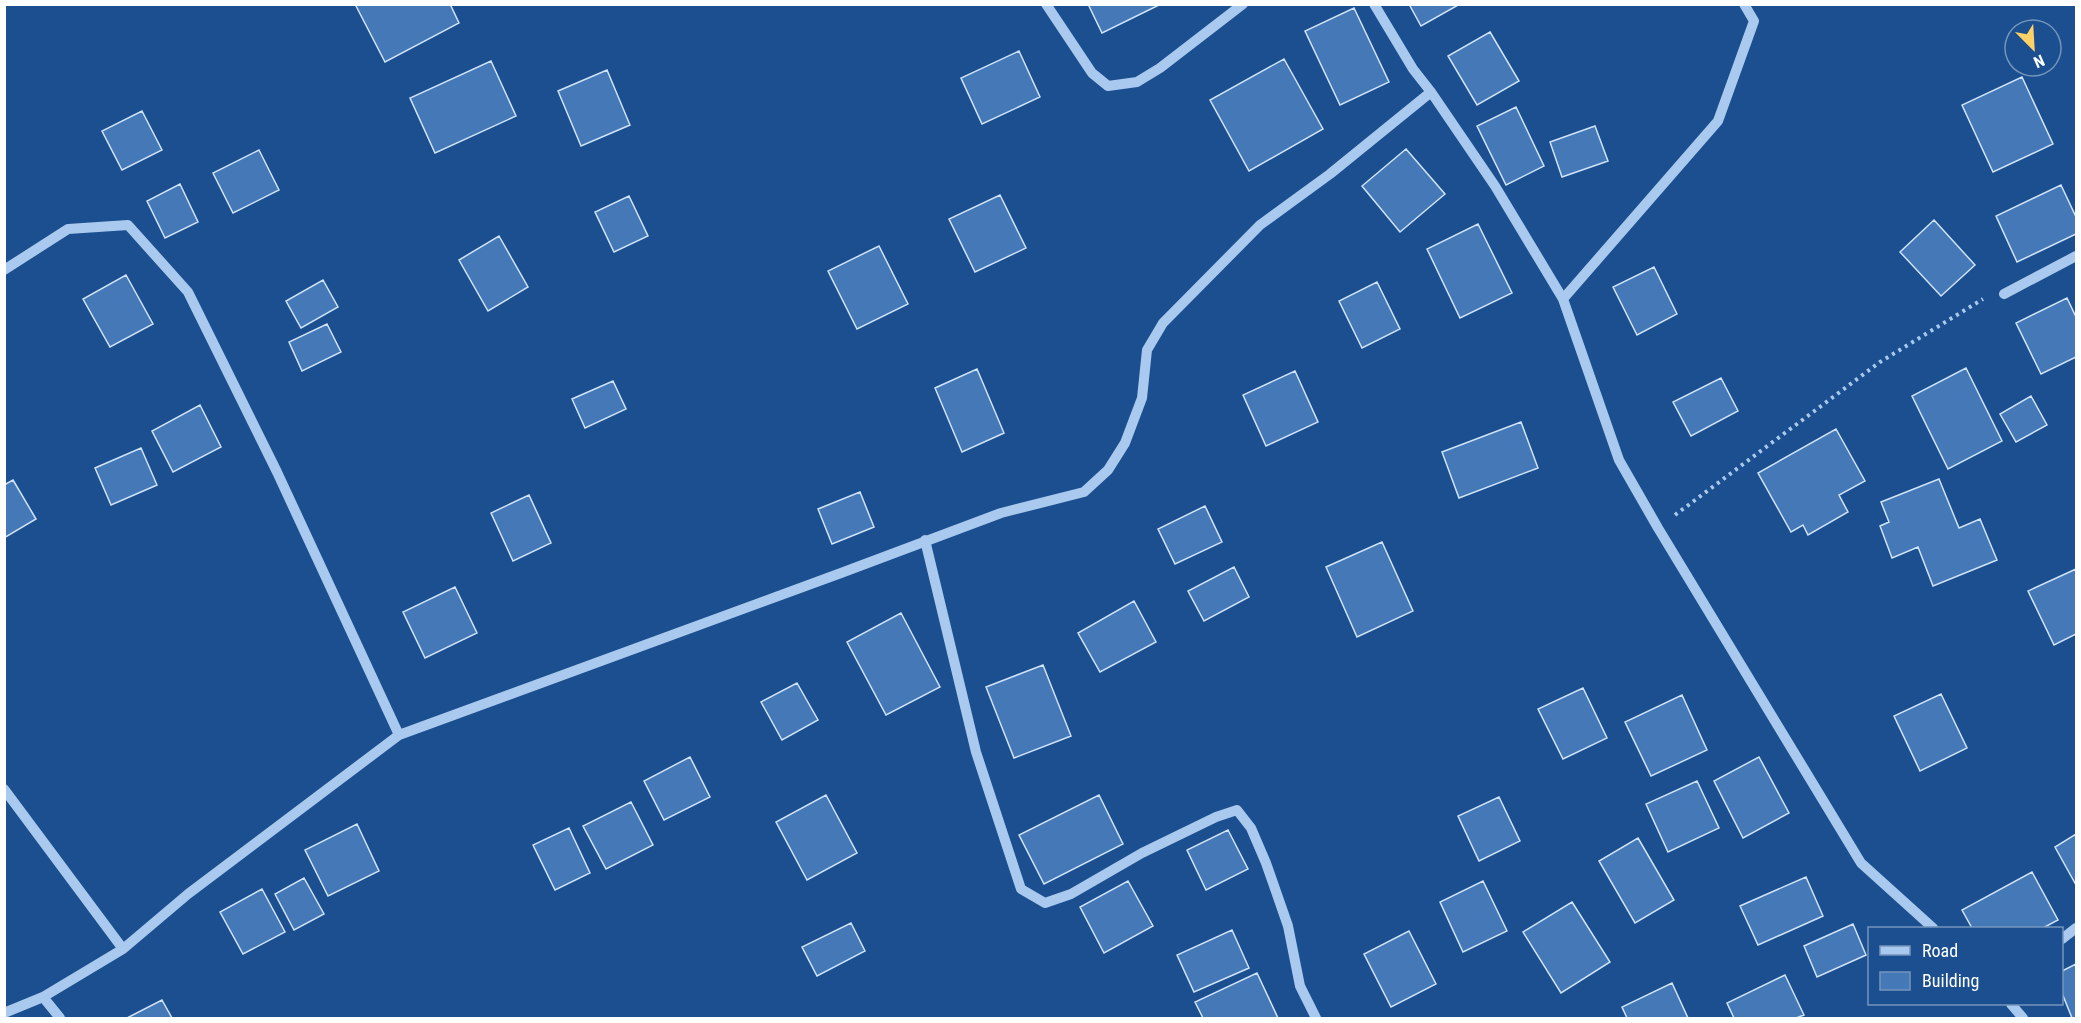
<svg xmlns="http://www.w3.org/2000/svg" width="2081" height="1023" viewBox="0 0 2081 1023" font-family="'Roboto Condensed',sans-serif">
<rect width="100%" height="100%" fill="#1b4f8f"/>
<path fill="#4478b7" stroke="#cfe3fa" stroke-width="1.5" d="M355 4H450L459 23 385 62Z
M1088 4H1159V5L1102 33Z
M1409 4H1460L1421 26Z
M1354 8 1389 82 1340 105 1305 31Z
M1490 32 1519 81 1477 105 1448 56Z
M1019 51 1040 97 982 124 961 78Z
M1284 59 1323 129 1249 171 1210 100Z
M491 61 516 116 435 153 410 98Z
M607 70 630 125 581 146 558 91Z
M2022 77 2053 144 1993 172 1962 105Z
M1516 107 1544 166 1506 185 1477 126Z
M142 111 162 150 122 170 102 131Z
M1595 126 1608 161 1562 177 1550 142Z
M1406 149 1445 194 1400 232 1362 186Z
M259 150 279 190 233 213 213 173Z
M180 184 198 222 165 238 147 201Z
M2061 185 2076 217V234L2017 262 1996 216Z
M1000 195 1026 248 975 272 949 219Z
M629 196 648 236 614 252 595 212Z
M1934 220 1975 265 1941 296 1900 252Z
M1478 224 1512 293 1460 318 1427 249Z
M499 236 528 287 488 311 459 260Z
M879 246 908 304 857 329 828 271Z
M1654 267 1677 314 1637 335 1613 287Z
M126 275 153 324 110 347 83 299Z
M323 280 338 307 301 328 286 301Z
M1377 282 1400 329 1362 348 1339 301Z
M2067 298 2076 317V357L2041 374 2016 323Z
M327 324 341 352 302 371 289 342Z
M1966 368 2002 441 1948 469 1912 396Z
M977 369 1004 433 962 452 935 388Z
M1295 371 1318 422 1266 446 1243 395Z
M1721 378 1738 411 1691 436 1673 402Z
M613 381 626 409 585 428 572 399Z
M2031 396 2047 425 2016 442 2000 414Z
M200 405 221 447 173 472 152 431Z
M1521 422 1538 468 1459 498 1442 452Z
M1836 429 1865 481 1839 495 1848 512 1808 535 1803 525 1791 532 1758 473Z
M141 448 157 485 111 505 95 468Z
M1939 479 1959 528 1980 519 1997 560 1933 586 1918 547 1892 558 1880 526 1889 522 1881 502Z
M13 480 36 519 4 538V485Z
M860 492 874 527 832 544 818 509Z
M529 495 551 543 513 561 491 513Z
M1205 506 1222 542 1175 564 1158 529Z
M1382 542 1413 611 1357 637 1326 567Z
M1234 567 1249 597 1204 621 1188 591Z
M2076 569V634L2054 645 2028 591Z
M455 587 477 633 425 658 403 612Z
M1134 601 1156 642 1100 672 1078 633Z
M901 613 940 687 886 715 847 642Z
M1043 665 1071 736 1014 758 986 687Z
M797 683 818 720 782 740 761 702Z
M1583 688 1607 738 1563 759 1538 709Z
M1941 694 1967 748 1920 771 1894 716Z
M1682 695 1707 750 1651 776 1625 722Z
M690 757 710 797 664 820 644 781Z
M1759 757 1789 813 1743 838 1714 781Z
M1697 781 1719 828 1668 852 1646 804Z
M826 795 857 853 807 880 776 822Z
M1099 795 1123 844 1044 884 1019 835Z
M1499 797 1520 841 1479 861 1458 816Z
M631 802 653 845 606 869 583 826Z
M357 824 379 871 328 896 305 850Z
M569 828 590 873 555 890 533 845Z
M1228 830 1248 869 1206 890 1187 850Z
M2076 834V885L2055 847Z
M1638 838 1674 900 1635 923 1599 861Z
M2032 872 2058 920 2043 928H1972L1962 910Z
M1806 877 1823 916 1758 945 1740 906Z
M304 878 324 914 294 930 275 894Z
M1128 881 1153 926 1104 953 1080 907Z
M1483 881 1507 931 1463 952 1440 902Z
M262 889 285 932 243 954 220 912Z
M1572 902 1610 962 1561 993 1523 932Z
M851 923 865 951 817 976 802 947Z
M1853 924 1866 955 1817 977 1804 946Z
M1232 930 1249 968 1194 992 1177 955Z
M1409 931 1436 984 1391 1007 1364 954Z
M2076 964V1018H2072L2062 993V971Z
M1257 973 1278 1018H1203L1195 1002Z
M1785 975 1804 1015 1796 1018H1734L1727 1003Z
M1672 983 1688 1018H1627L1622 1007Z
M162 1000 172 1018H127Z"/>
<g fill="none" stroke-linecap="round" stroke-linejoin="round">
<path stroke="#a9c9ee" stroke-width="4" stroke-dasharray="3 4.5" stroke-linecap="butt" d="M1675 515 1880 362 1983 299"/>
<path stroke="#a9c9ee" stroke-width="10" d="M1046 4 1092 73 1108 86 1137 82 1160 68 1243 4
M1374 4 1413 69 1431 92
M4 270 68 229 128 225 188 292 277 472 399 735
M2004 294 2076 256
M1563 299 1718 121 1754 21 1744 4
M925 540 976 752 1021 889 1045 903 1071 894 1142 853 1216 817 1237 810 1251 828 1266 863 1288 926 1300 986 1316 1018
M4 789 123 949
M2062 939 2076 928
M43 997 60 1018
M2011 1004 2023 1018
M4 1013 43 997 123 949 188 894 399 735 841 573 1001 513 1084 492 1108 470 1125 443 1142 398 1147 350 1163 323 1260 225 1330 174 1431 92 1495 186 1563 299 1619 460 1658 528 1861 863 1933 928"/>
</g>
<rect width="2081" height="1023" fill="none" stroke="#ffffff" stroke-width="12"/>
<rect x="1868" y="927" width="195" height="78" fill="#1b4f8f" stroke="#7695bc" stroke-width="1.5"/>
<rect x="1880" y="946" width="30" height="9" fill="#a9c9ee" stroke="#7695bc" stroke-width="1.5"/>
<text x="1922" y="957" font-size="18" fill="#ffffff">Road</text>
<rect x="1880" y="972" width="30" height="18" fill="#4478b7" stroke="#7695bc" stroke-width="1.5"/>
<text x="1922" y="987" font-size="18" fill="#ffffff">Building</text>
<g transform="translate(2033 48) rotate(156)"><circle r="28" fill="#1b4f8f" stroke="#7695bc" stroke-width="1.5"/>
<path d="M0-4.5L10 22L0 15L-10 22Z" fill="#ffd166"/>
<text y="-9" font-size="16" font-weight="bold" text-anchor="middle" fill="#ffffff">N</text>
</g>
</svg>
